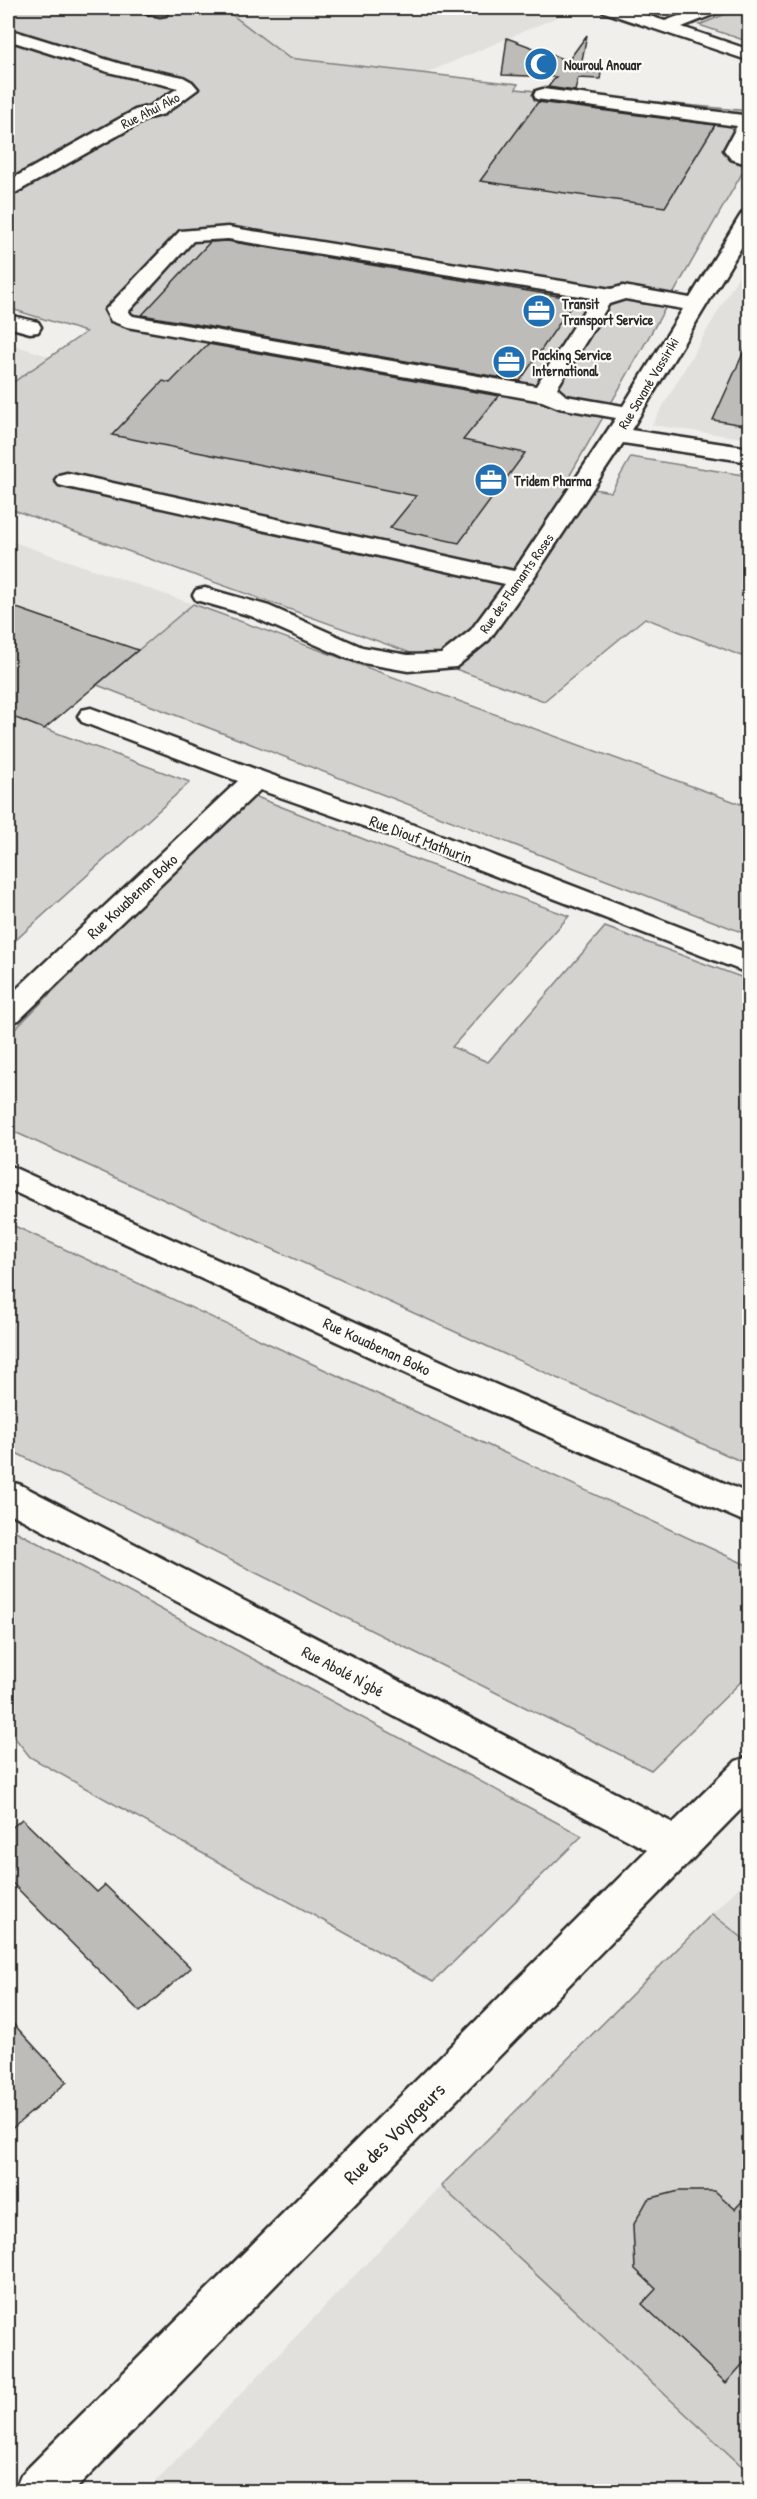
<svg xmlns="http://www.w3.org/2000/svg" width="757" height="2499" viewBox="0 0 757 2499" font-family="'Patrick Hand',sans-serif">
<rect width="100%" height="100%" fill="#f0efeb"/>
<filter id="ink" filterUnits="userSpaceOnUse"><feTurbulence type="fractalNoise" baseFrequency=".0167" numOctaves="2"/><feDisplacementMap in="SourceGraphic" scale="12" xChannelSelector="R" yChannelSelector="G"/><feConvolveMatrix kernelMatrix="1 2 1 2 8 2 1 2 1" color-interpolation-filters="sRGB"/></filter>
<g filter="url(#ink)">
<path fill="#e1e0dc" d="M223 8H578L424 74 289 58Z
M749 258V439L652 425Z
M8 343 51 357 8 386Z
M8 540 193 604 44 729 8 715Z
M749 1877V1943L712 1914Z
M441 2186 746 2470 750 2466 749 2492H146Z"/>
<path fill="#d3d2cf" stroke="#7f7e7d" stroke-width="1.5" d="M8 8H223L289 58 518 84 516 89 749 111V161L565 484 611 492 631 457 749 476V659L645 618 544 701 8 508V386L86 332 8 308Z
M740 8H749V42L699 25Z
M193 604 749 807V935L97 685Z
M8 715 190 782 8 947Z
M254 796 409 857 569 916 452 1047 488 1062 605 927 749 980V1465L8 1129V1036L135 909Z
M8 1223 749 1566V1674L651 1770 8 1449Z
M8 1527 582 1836 433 1982 30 1757 8 1729Z
M712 1914 749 1943 750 2466 746 2470 441 2186Z"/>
<path fill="#bdbcb8" stroke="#2b2b2b" stroke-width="1.5" d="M587 35 581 65 601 73 600 79 578 78 575 91 548 87 556 77 502 75 507 38 568 61Z
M538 102 715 125 665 207 480 181Z
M227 241 576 299 520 381 142 315 210 242Z
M750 338V426L713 420Z
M208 344 499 396 463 440 525 453 459 543 390 528 416 496 112 435 163 381 170 383Z
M8 605 138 650 44 729 8 715Z
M22 1819 97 1892 105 1885 191 1968 140 2012 8 1879V1831Z
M8 2018 67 2082 8 2132Z
M679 2191H715L735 2209 750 2193V2356L726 2383 642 2304 656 2289 635 2269 633 2226 648 2199Z"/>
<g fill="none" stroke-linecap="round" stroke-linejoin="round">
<g stroke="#2b2b2b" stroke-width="5">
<path id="minor" d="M139 8H166L169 11 166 15 160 16 142 12Z
M601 8H625L665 21 700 8H722L720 12 682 27 750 50V61L604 12Z
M8 29 121 64 183 77 192 82 198 89 164 114 149 118 15 193 8 195V181L135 110 150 106 178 88 108 72 8 40Z
M543 89 750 116V138L744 150 750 152V165L731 159 724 150 737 126 536 99 534 95 536 91Z
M750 210V233L631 430 750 448V462L623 443 532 580 489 640 456 667 408 671 363 663 344 657 251 616 196 600 193 595 196 590 205 588 269 606 362 647 408 655 441 654 471 630 505 584 67 487 59 485 55 480 59 475 67 473 514 571 616 418 559 408 542 401 127 327 111 321 105 310 180 231 228 227 611 289 623 286 690 298 740 216 743 212ZM228 239 592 298 536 386 133 316 128 312 193 241ZM625 299 683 309 623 406 566 396 557 388 609 304Z
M8 315 38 322 41 327 38 332 30 333 8 327Z
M91 708 266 773 417 826 750 954V974L397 838 260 790 19 1020 8 1023V997L238 781 82 722 78 716 82 710Z
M8 1165 448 1364 750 1494V1524L424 1382 8 1189Z
M8 1481 21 1485 673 1823 736 1761 750 1756V1800L73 2492H14L21 2475 647 1850 8 1512Z"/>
</g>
<use href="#minor" fill="#fdfcf7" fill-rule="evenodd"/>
</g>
</g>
<defs>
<g id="mosque-disc" transform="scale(1.725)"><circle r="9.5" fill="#1f6fb2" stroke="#fdfcf7"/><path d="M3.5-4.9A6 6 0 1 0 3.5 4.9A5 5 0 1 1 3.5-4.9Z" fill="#fff"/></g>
<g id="office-disc" transform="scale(1.725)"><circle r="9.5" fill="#1f6fb2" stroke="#fdfcf7"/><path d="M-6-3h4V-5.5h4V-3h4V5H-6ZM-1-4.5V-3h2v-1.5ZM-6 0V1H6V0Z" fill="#fff"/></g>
</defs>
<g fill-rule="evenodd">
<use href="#mosque-disc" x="541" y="64"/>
<use href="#office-disc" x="539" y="311"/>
<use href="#office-disc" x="509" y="362"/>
<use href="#office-disc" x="491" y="480"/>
</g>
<g text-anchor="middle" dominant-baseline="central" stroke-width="4.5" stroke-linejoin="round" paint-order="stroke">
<g font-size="14" font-weight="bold" fill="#2b2b2b" stroke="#fdfcf7" text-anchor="start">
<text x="564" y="64">Nouroul Anouar</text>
<text x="562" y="303">Transit<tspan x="562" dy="16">Transport Service</tspan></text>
<text x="532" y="354">Packing Service<tspan x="532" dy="16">International</tspan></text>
<text x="514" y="480">Tridem Pharma</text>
</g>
<g font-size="14" fill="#2b2b2b" stroke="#fdfcf7">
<text transform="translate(150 110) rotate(-27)">Rue Ahui Ako</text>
<text transform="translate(648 383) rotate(-59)">Rue Savané Vassiriki</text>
<text transform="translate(516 583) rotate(-55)">Rue des Flamants Roses</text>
</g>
<g font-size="16" fill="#2b2b2b" stroke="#fdfcf7">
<text transform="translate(421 839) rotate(21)">Rue Diouf Mathurin</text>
<text transform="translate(132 896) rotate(-43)">Rue Kouabenan Boko</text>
<text transform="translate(377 1346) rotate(25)">Rue Kouabenan Boko</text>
<text transform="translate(343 1671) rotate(28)">Rue Abolé N'gbé</text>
</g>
<g font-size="20" fill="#2b2b2b" stroke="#fdfcf7">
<text transform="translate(394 2133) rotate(-45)">Rue des Voyageurs</text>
</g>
</g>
<rect width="757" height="2499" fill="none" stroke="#fdfcf7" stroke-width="30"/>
<rect x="15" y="15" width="727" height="2469" fill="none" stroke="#2b2b2b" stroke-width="2" filter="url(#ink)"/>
</svg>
